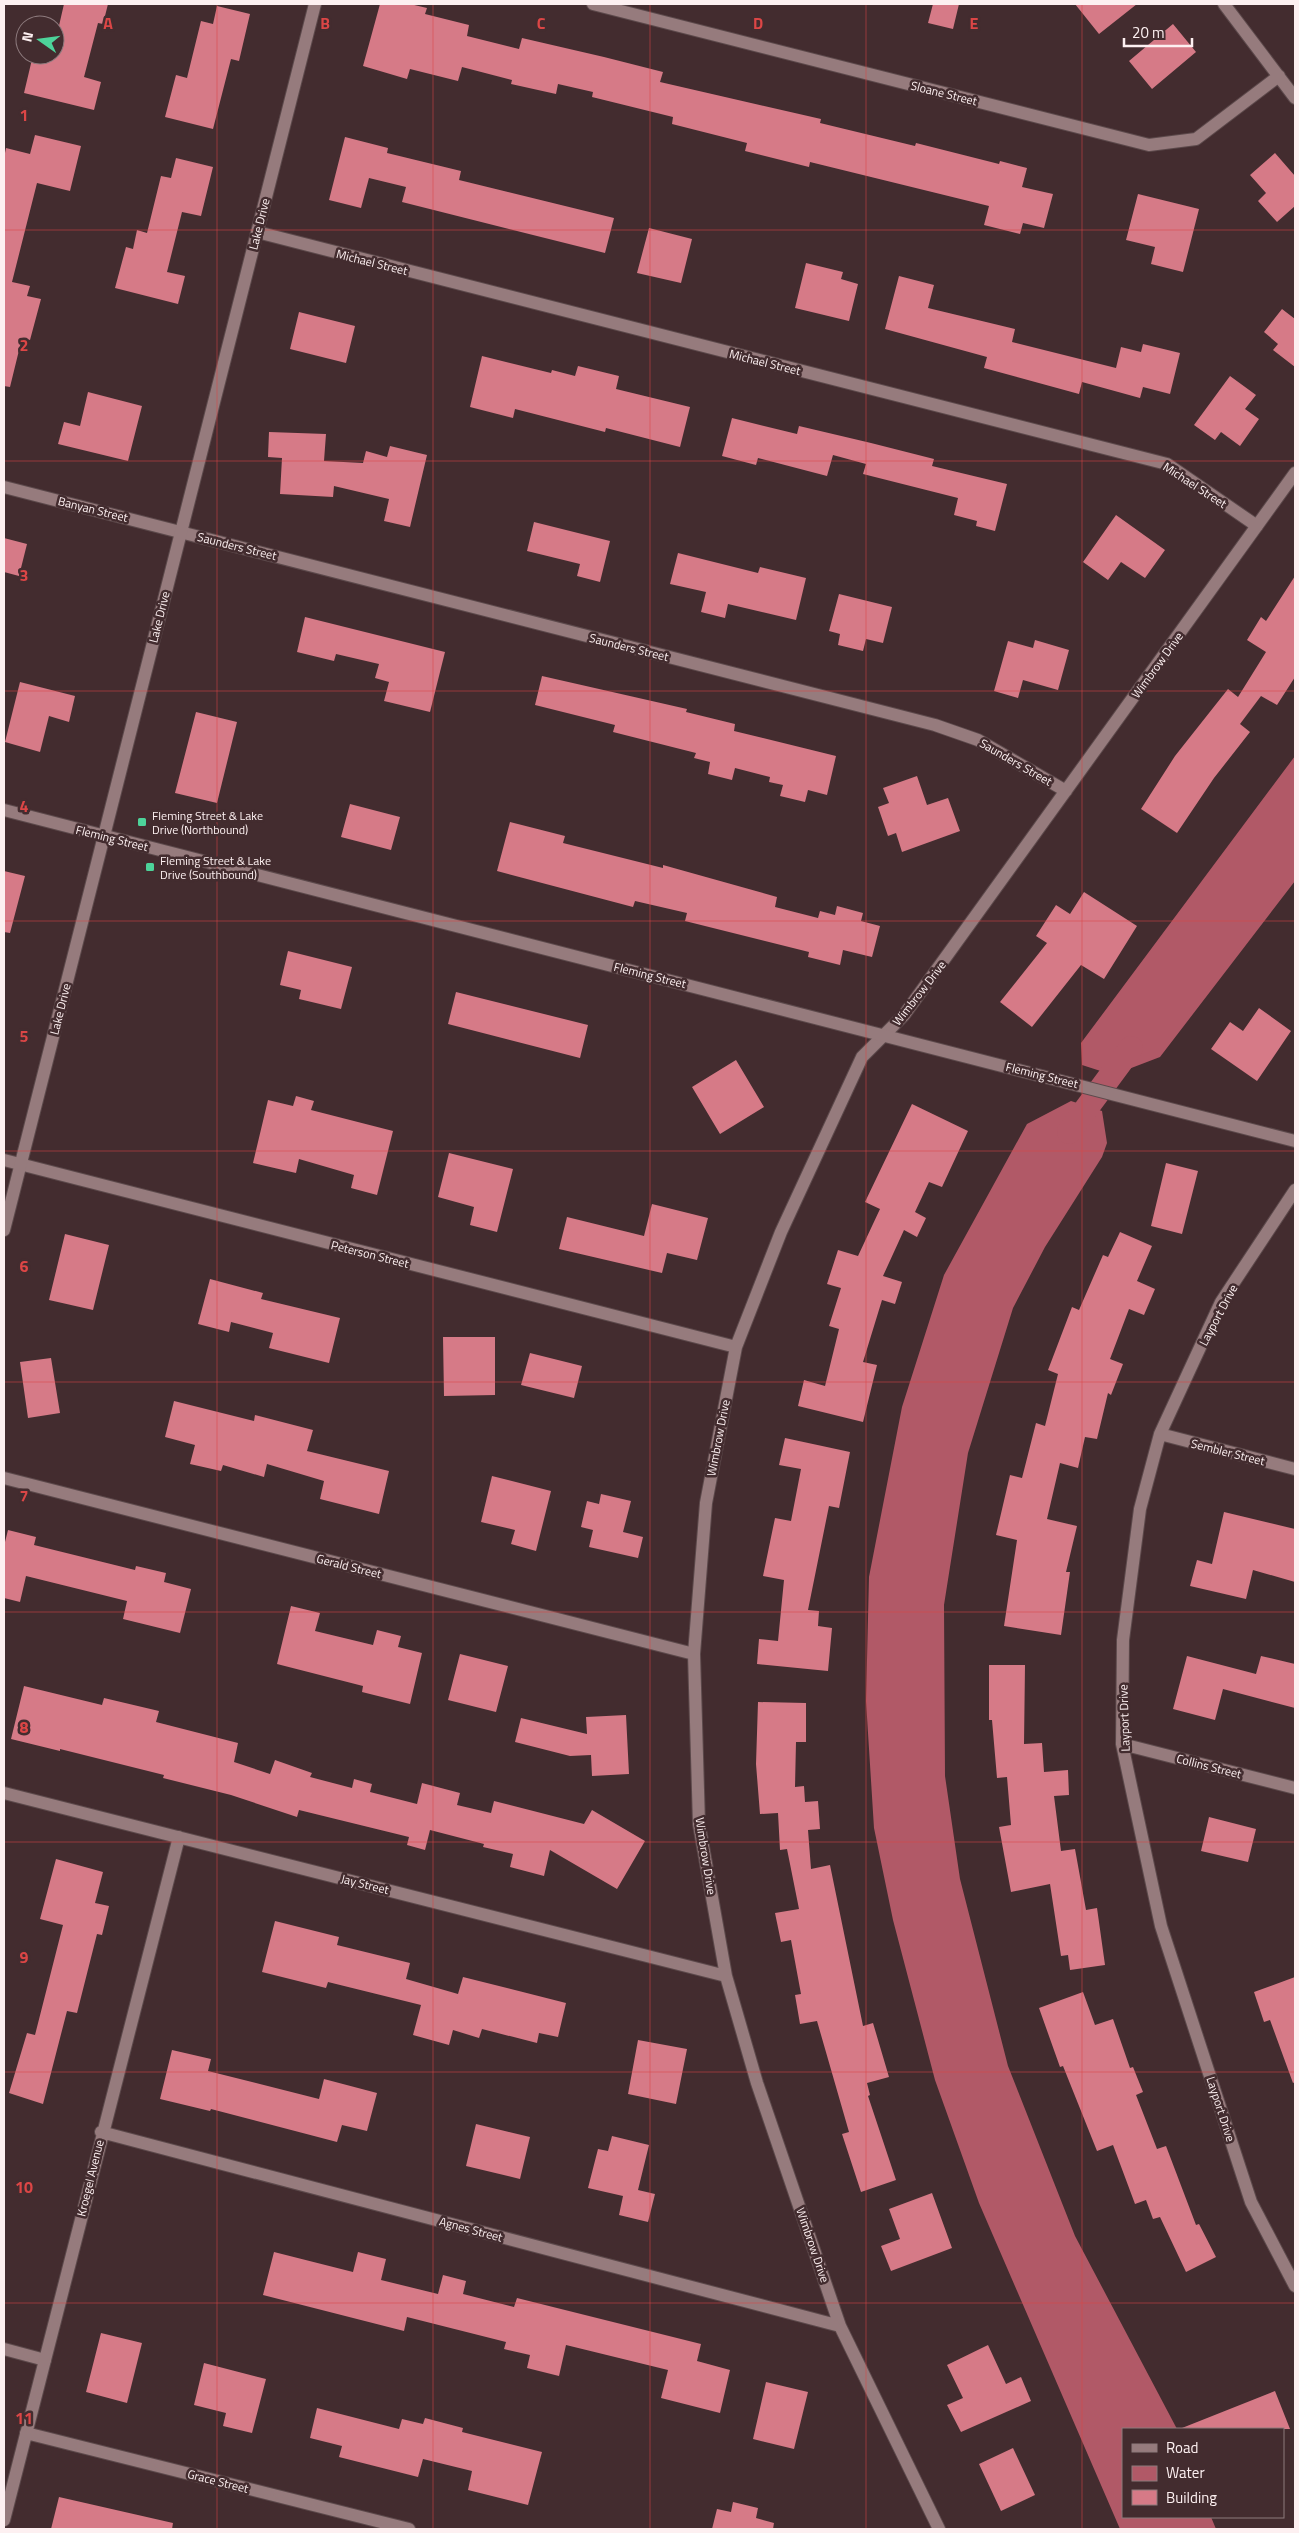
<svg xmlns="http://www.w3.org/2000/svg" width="1299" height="2533" viewBox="0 0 1299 2533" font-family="'Titillium Web',sans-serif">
<rect width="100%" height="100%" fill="#432c2f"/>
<path fill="#b15967" d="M1295 756V881L1160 1057 1113 1075 1082 1065 1081 1043Z
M1071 1101 1102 1111 1107 1143 1102 1157 1045 1247 1013 1308 968 1453 944 1605 945 1776 960 1879 1008 2066 1075 2236 1177 2429H1123V2517H1211L1216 2529H1120L979 2203 935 2080 893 1920 874 1828 866 1701 869 1577 902 1407 944 1275 1027 1124Z"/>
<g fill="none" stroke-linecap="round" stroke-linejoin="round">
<path stroke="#b15967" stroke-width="24" d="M1069 1132 1131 1048"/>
</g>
<path fill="#d67a87" d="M64 4H108L103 24 98 23 84 77 101 82 94 110 24 93 33 55H55V43Z
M380 4H410L427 8 425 14 469 25 467 36 519 49 522 38 604 57 663 72 660 82 821 119 820 123 915 146 916 143 999 164 1000 161 1027 168 1022 187 1053 194 1044 228 1023 223 1020 234 984 225 989 206 810 162 809 167 745 151 747 143 672 124 673 117 592 97 593 92 558 84 556 94 511 84 512 80 462 67 458 81 410 69 407 79 363 66Z
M933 4H959L953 29 928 23Z
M1075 4H1137L1099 34Z
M217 6 250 14 239 61 231 59 213 129 165 117 176 75 187 78 201 21 213 24Z
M1173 24 1196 52 1152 89 1129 61Z
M35 135 81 146 70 191 37 183 12 282 30 286 27 296 41 299 30 340 22 338 10 387 4 386V158L6 148 30 154Z
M345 137 388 148 387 153 461 171 459 180 614 218 605 253 402 202 406 187 369 178 361 208 329 200Z
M1275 153 1295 176V206L1277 222 1258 201 1266 193 1250 175Z
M176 158 213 167 201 216 182 212 167 272 185 276 178 304 115 288 126 247 133 249 137 230 147 233 161 176 171 178Z
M1138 194 1199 209 1183 272 1151 264 1155 247 1126 240Z
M649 228 692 239 681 283 637 273Z
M806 263 843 272 841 279 858 284 849 321 795 308Z
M899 276 934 285 928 308 1015 329 1012 342 1116 368 1121 347 1141 352 1143 344 1180 353 1170 394 1143 387 1140 398 1082 382 1079 394 984 368 987 357 885 329Z
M1282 309 1295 319V367L1273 350 1278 344 1264 332Z
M299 312 355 326 346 363 290 349Z
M482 356 551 373 552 370 575 376 578 366 619 376 616 389 690 407 680 447 606 428 605 432 515 409 513 418 470 407Z
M1230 376 1256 395 1245 409 1259 419 1240 446 1221 432 1215 440 1194 425Z
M88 392 142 406 128 461 58 444 64 422 80 426Z
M732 418 797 434 799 426 871 443 934 459 932 466 1007 484 995 531 976 526 977 521 954 515 958 498 863 474 866 464 833 455 827 476 758 458 756 465 722 456Z
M269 432 326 434 324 461 363 463 366 451 387 457 390 446 427 455 410 527 384 521 389 499 334 486 333 497 280 494 282 458 268 457Z
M1116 515 1165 550 1145 578 1121 562 1108 580 1083 562Z
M534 522 610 541 600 582 577 576 580 564 527 551Z
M4 538 27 544 19 576 4 572Z
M678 553 758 573 760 567 806 578 796 620 728 604 725 618 701 612 706 592 670 584Z
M1295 576V677L1277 705 1261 696 1240 724 1250 732 1214 778 1177 833 1141 809 1175 756 1228 689 1238 697 1266 652 1247 640 1261 617 1266 621Z
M839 594 892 607 883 643 866 639 863 651 838 645 840 634 829 631Z
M305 617 445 652 430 712 384 701 389 682 375 678 379 664 336 654 334 661 297 652Z
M1035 640 1069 650 1058 690 1023 680 1018 698 994 691 1008 641 1033 648Z
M542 676 687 709 686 712 735 724 734 731 836 756 827 795 808 790 805 802 780 796 783 785 769 782 770 777 735 768 732 780 708 774 710 762 694 758 696 753 613 732 615 725 535 705Z
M20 682 75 696 69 722 49 716 40 752 5 742Z
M196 712 237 722 217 803 175 793Z
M917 776 927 805 948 798 960 831 902 852 896 833 888 836 878 807 889 803 883 788Z
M350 804 400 817 391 850 341 837Z
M510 822 565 836 563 843 663 868V865L777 897 775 907 818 918 820 911 835 915 837 906 863 913 861 921 880 926 872 957 843 950 840 965 808 957 809 952 685 921 687 913 635 901 633 907 497 871Z
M4 871 25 876 10 933 4 932Z
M1084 892 1137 926 1104 979 1081 965 1032 1027 1000 1002 1047 943 1036 936 1056 905 1070 914Z
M288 951 352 967 341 1009 299 999 301 990 280 985Z
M456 992 588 1025 580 1058 448 1024Z
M1259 1008 1291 1031 1257 1081 1211 1049 1230 1022 1243 1031Z
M736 1060 764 1107 720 1134 692 1087Z
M296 1096 314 1101 311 1110 393 1131 377 1195 351 1188 354 1175 299 1159 296 1173 253 1163 268 1100 293 1106Z
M912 1104 968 1131 942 1187 929 1182 915 1212 926 1218 917 1237 904 1230 883 1276 902 1282 895 1304 882 1300 863 1362 877 1365 863 1422 798 1406 804 1380 825 1386 839 1329 829 1326 841 1288 827 1284 838 1250 858 1256 880 1209 865 1202Z
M449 1153 513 1169 497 1232 470 1225 474 1207 438 1197Z
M1166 1163 1198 1171 1182 1234 1151 1226Z
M652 1204 708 1218 697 1260 667 1253 662 1273 559 1249 567 1217 644 1236Z
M1120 1232 1152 1246 1137 1281 1155 1289 1144 1315 1129 1309 1110 1359 1123 1364 1111 1395 1108 1393 1097 1439 1085 1437 1078 1468 1060 1463 1047 1519 1077 1526 1066 1572H1070L1061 1635 1004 1626 1017 1540 996 1535 1010 1475 1022 1478 1036 1423 1045 1426 1058 1374 1048 1370 1072 1307 1079 1310 1103 1255 1108 1257Z
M65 1234 109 1245 93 1310 49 1300Z
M210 1279 263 1293 261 1299 340 1318 329 1363 269 1348 273 1333 231 1322 229 1332 198 1324Z
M443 1337H495V1395L444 1396Z
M530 1353 582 1366 574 1398 521 1385Z
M51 1358 60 1413 28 1418 20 1362Z
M174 1401 254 1421 255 1415 313 1430 307 1451 389 1471 379 1514 320 1499 324 1481 267 1464 264 1477 223 1465 221 1471 190 1464 195 1445 165 1437Z
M785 1438 850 1452 839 1508 829 1506 808 1610 819 1611 818 1626 832 1628 828 1671 757 1664 759 1639 778 1641 784 1580 763 1576 775 1518 791 1521 801 1469 779 1465Z
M492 1476 551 1491 536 1551 511 1544 515 1530 481 1522Z
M601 1494 631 1501 623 1532 643 1537 638 1558 589 1547 593 1530 581 1527 587 1501 599 1504Z
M1224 1512 1295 1529V1582L1253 1570 1246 1599 1190 1586 1197 1560 1212 1564Z
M8 1530 36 1537 34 1545 135 1570 136 1566 166 1573 164 1582 191 1589 180 1633 123 1619 127 1601 26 1576 20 1602 4 1598V1546Z
M291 1606 320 1613 315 1631 373 1645 377 1630 401 1636 398 1647 422 1653 410 1704 362 1692 363 1686 277 1664Z
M460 1654 508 1666 496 1712 448 1700Z
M1187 1656 1256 1674 1261 1656 1295 1664V1708L1223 1689 1215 1720 1173 1709Z
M989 1665H1025L1024 1744 1042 1743 1044 1772 1068 1770 1069 1795 1054 1796 1061 1851 1075 1849 1086 1910 1097 1908 1105 1965 1070 1970 1068 1955 1061 1956 1050 1884 1011 1892 999 1827 1011 1825 1007 1777 997 1778 992 1720H989Z
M24 1686 102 1705 104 1698 159 1711 156 1722 238 1743 234 1762 270 1774 275 1760 312 1773 310 1777 352 1788 354 1779 372 1784 370 1792 417 1804 422 1783 460 1793 457 1805 491 1813 494 1801 584 1824 592 1810 645 1841 617 1889 550 1850 544 1876 510 1867 513 1854 483 1847 484 1844 430 1830 425 1850 407 1845 409 1837 299 1810 297 1817 231 1795 163 1778 164 1775 60 1749V1751L11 1739Z
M758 1702 806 1703V1742H796L795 1787 804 1786 805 1802 818 1801 820 1829 808 1830 811 1869 830 1865 863 2026 873 2023 889 2077 867 2083 870 2095 868 2096 896 2180 861 2192 842 2134 849 2132 817 2021 800 2024 795 1995 801 1994 791 1940 781 1942 775 1913 799 1909 787 1849 780 1850 778 1813 760 1814 756 1764Z
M626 1715 629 1774 592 1776 591 1755 570 1756 515 1742 521 1718 587 1734 586 1717Z
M1209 1817 1256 1829 1248 1862 1201 1851Z
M56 1859 103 1872 95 1903 109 1906 102 1935 97 1934 77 2013 67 2011 43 2104 9 2093 27 2033 35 2035 63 1925 40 1919Z
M275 1921 339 1937 337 1945 410 1963 406 1979 458 1994 463 1977 566 2003 558 2037 539 2033 537 2043 482 2029 479 2038 453 2030 449 2045 413 2035 421 2005 328 1982 326 1988 262 1972Z
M1295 1977V2082L1293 2083 1270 2020 1264 2022 1254 1992Z
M1083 1992 1095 2025 1113 2019 1130 2068 1133 2067 1143 2092 1136 2095 1157 2149 1166 2146 1196 2225 1199 2224 1216 2257 1186 2272 1160 2217 1153 2219 1146 2200 1135 2204 1113 2145 1097 2151 1063 2066 1060 2067 1039 2008Z
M638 2040 687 2049 676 2104 628 2094Z
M172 2050 211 2059 208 2071 319 2099 324 2079 377 2093 367 2131 342 2125 337 2142 211 2109 210 2111 160 2099Z
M476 2124 530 2137 520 2179 466 2166Z
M612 2136 649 2145 638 2190 655 2194 648 2222 619 2215 623 2196 588 2188 598 2149 608 2151Z
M932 2193 952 2248 891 2271 881 2246 900 2239 889 2209Z
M274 2252 353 2272 358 2252 386 2259 381 2280 438 2294 443 2275 466 2281 463 2294 514 2307 517 2298 701 2344 697 2361 730 2370 720 2413 661 2398 668 2370 566 2345 559 2376 527 2368 530 2355 504 2349 506 2342 407 2317 404 2331 263 2295Z
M101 2333 142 2343 127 2403 86 2392Z
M988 2345 1006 2384 1021 2377 1031 2401 961 2432 947 2405 963 2398 947 2365Z
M204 2363 266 2379 252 2433 223 2426 226 2413 194 2405Z
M766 2382 808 2392 794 2449 753 2439Z
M1275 2391 1290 2429H1182V2428Z
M317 2408 399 2429 402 2419 423 2424 425 2418 463 2428 462 2432 542 2452 528 2505 468 2490 472 2471 423 2459 418 2477 339 2457 342 2446 310 2438Z
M1013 2448 1035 2495 1001 2511 979 2464Z
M59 2497 173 2523 172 2529H51Z
M733 2502 758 2508 756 2518 774 2523 773 2529H712L717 2509 731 2512Z"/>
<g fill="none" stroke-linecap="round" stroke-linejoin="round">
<g stroke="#5c494b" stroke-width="14">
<path id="lane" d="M4 2349 45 2360"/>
</g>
<g stroke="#5c494b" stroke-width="14">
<path id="street" d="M593 4 1149 145 1196 139 1279 76
M1224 4 1295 98
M257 232 1167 464 1257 526
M4 487 935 725 978 740 1066 791
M4 1160 736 1347
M1295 1190 1221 1302 1160 1434 1140 1509 1123 1640 1122 1744 1161 1926 1251 2202 1295 2286
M1160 1434 1295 1469
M4 1478 694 1654
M1122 1744 1295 1788
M4 1793 726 1976
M101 2132 840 2326
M26 2433 409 2529
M4 2520 179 1837
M939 2529 840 2326 757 2083 726 1976 699 1824 694 1654 706 1503 736 1347 781 1232 862 1057 904 1015 1295 473"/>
</g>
<g stroke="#5c494b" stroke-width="14">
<path id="secondary" d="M4 810 1295 1141
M4 1230 315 4"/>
</g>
<use href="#lane" stroke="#967b7d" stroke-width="12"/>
<use href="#street" stroke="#967b7d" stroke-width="12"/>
<use href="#secondary" stroke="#967b7d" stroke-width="12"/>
</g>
<path fill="none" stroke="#dc4646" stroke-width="1" stroke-opacity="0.55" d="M217 4V2529M433 4V2529M650 4V2529M866 4V2529M1082 4V2529M4 230H1295M4 461H1295M4 691H1295M4 921H1295M4 1151H1295M4 1382H1295M4 1612H1295M4 1842H1295M4 2072H1295M4 2303H1295"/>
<g fill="#4dd39a" stroke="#432c2f" stroke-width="2">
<rect x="137" y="817" width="10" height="10" rx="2.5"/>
<rect x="145" y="862" width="10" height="10" rx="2.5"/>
</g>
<g text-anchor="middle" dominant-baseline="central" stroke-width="5" stroke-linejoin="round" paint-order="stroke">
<g font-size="12" fill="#fdf0f1" stroke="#432c2f">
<text transform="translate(944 93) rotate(14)">Sloane Street</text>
<text transform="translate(259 224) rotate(-76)">Lake Drive</text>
<text transform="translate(372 262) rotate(14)">Michael Street</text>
<text transform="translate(765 362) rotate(14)">Michael Street</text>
<text transform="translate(1195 485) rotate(33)">Michael Street</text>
<text transform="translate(93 509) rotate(14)">Banyan Street</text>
<text transform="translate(237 546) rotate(14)">Saunders Street</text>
<text transform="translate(159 617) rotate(-76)">Lake Drive</text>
<text transform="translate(629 647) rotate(14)">Saunders Street</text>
<text transform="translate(1157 665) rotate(-54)">Wimbrow Drive</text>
<text transform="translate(1016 762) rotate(30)">Saunders Street</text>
<text transform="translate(112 838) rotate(14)">Fleming Street</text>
<text transform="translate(650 975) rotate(14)">Fleming Street</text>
<text transform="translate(919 993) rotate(-52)">Wimbrow Drive</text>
<text transform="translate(60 1009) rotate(-76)">Lake Drive</text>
<text transform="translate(1042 1075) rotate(14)">Fleming Street</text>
<text transform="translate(370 1254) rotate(14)">Peterson Street</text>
<text transform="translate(1218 1315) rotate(-62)">Layport Drive</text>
<text transform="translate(718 1438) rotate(-79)">Wimbrow Drive</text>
<text transform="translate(1228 1452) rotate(14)">Sembler Street</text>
<text transform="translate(349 1566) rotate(14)">Gerald Street</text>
<text transform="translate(1124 1718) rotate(-92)">Layport Drive</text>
<text transform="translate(1209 1766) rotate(14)">Collins Street</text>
<text transform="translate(706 1856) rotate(81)">Wimbrow Drive</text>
<text transform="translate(365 1884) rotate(14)">Jay Street</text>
<text transform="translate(1221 2109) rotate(72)">Layport Drive</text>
<text transform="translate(90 2178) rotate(-76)">Kroegel Avenue</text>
<text transform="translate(471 2229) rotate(15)">Agnes Street</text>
<text transform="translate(813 2245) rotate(71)">Wimbrow Drive</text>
<text transform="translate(218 2481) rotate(14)">Grace Street</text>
</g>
<g font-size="12" fill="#fdf0f1" stroke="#432c2f" text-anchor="start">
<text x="152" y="815">Fleming Street &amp; Lake<tspan x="152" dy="14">Drive (Northbound)</tspan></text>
<text x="160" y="860">Fleming Street &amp; Lake<tspan x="160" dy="14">Drive (Southbound)</tspan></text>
</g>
</g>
<g font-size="16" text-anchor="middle" font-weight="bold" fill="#dc4646" stroke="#432c2f" stroke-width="5" stroke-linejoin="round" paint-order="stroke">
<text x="108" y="29">A</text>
<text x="325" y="29">B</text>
<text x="541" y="29">C</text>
<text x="758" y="29">D</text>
<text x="974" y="29">E</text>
<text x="24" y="121">1</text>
<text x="24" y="351">2</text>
<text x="24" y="581">3</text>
<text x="24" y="812">4</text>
<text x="24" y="1042">5</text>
<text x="24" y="1272">6</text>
<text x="24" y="1502">7</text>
<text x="24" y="1733">8</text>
<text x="24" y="1963">9</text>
<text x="24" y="2193">10</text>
<text x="24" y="2424">11</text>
</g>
<rect width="1299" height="2533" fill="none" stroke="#fdf0f1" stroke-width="10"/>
<rect x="1122" y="2428" width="162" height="90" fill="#432c2f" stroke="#8d7a7d"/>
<rect x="1132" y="2444" width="25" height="8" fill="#967b7d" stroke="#8d7a7d"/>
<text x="1166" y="2453" font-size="15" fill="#fdf0f1">Road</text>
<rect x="1132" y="2466" width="25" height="15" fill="#b15967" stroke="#8d7a7d"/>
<text x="1166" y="2478" font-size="15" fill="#fdf0f1">Water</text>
<rect x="1132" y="2490" width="25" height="15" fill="#d67a87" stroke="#8d7a7d"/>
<text x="1166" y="2503" font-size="15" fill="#fdf0f1">Building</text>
<g transform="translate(40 40) rotate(284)"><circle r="24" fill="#432c2f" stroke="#8d7a7d"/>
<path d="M0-4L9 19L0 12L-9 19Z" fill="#4dd39a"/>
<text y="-8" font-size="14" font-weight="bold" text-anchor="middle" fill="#fdf0f1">N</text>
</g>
<path d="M1124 38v8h68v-8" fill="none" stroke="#fdf0f1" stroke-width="2.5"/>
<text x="1132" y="38" font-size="15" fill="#fdf0f1" stroke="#432c2f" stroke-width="4" paint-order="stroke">20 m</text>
</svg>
